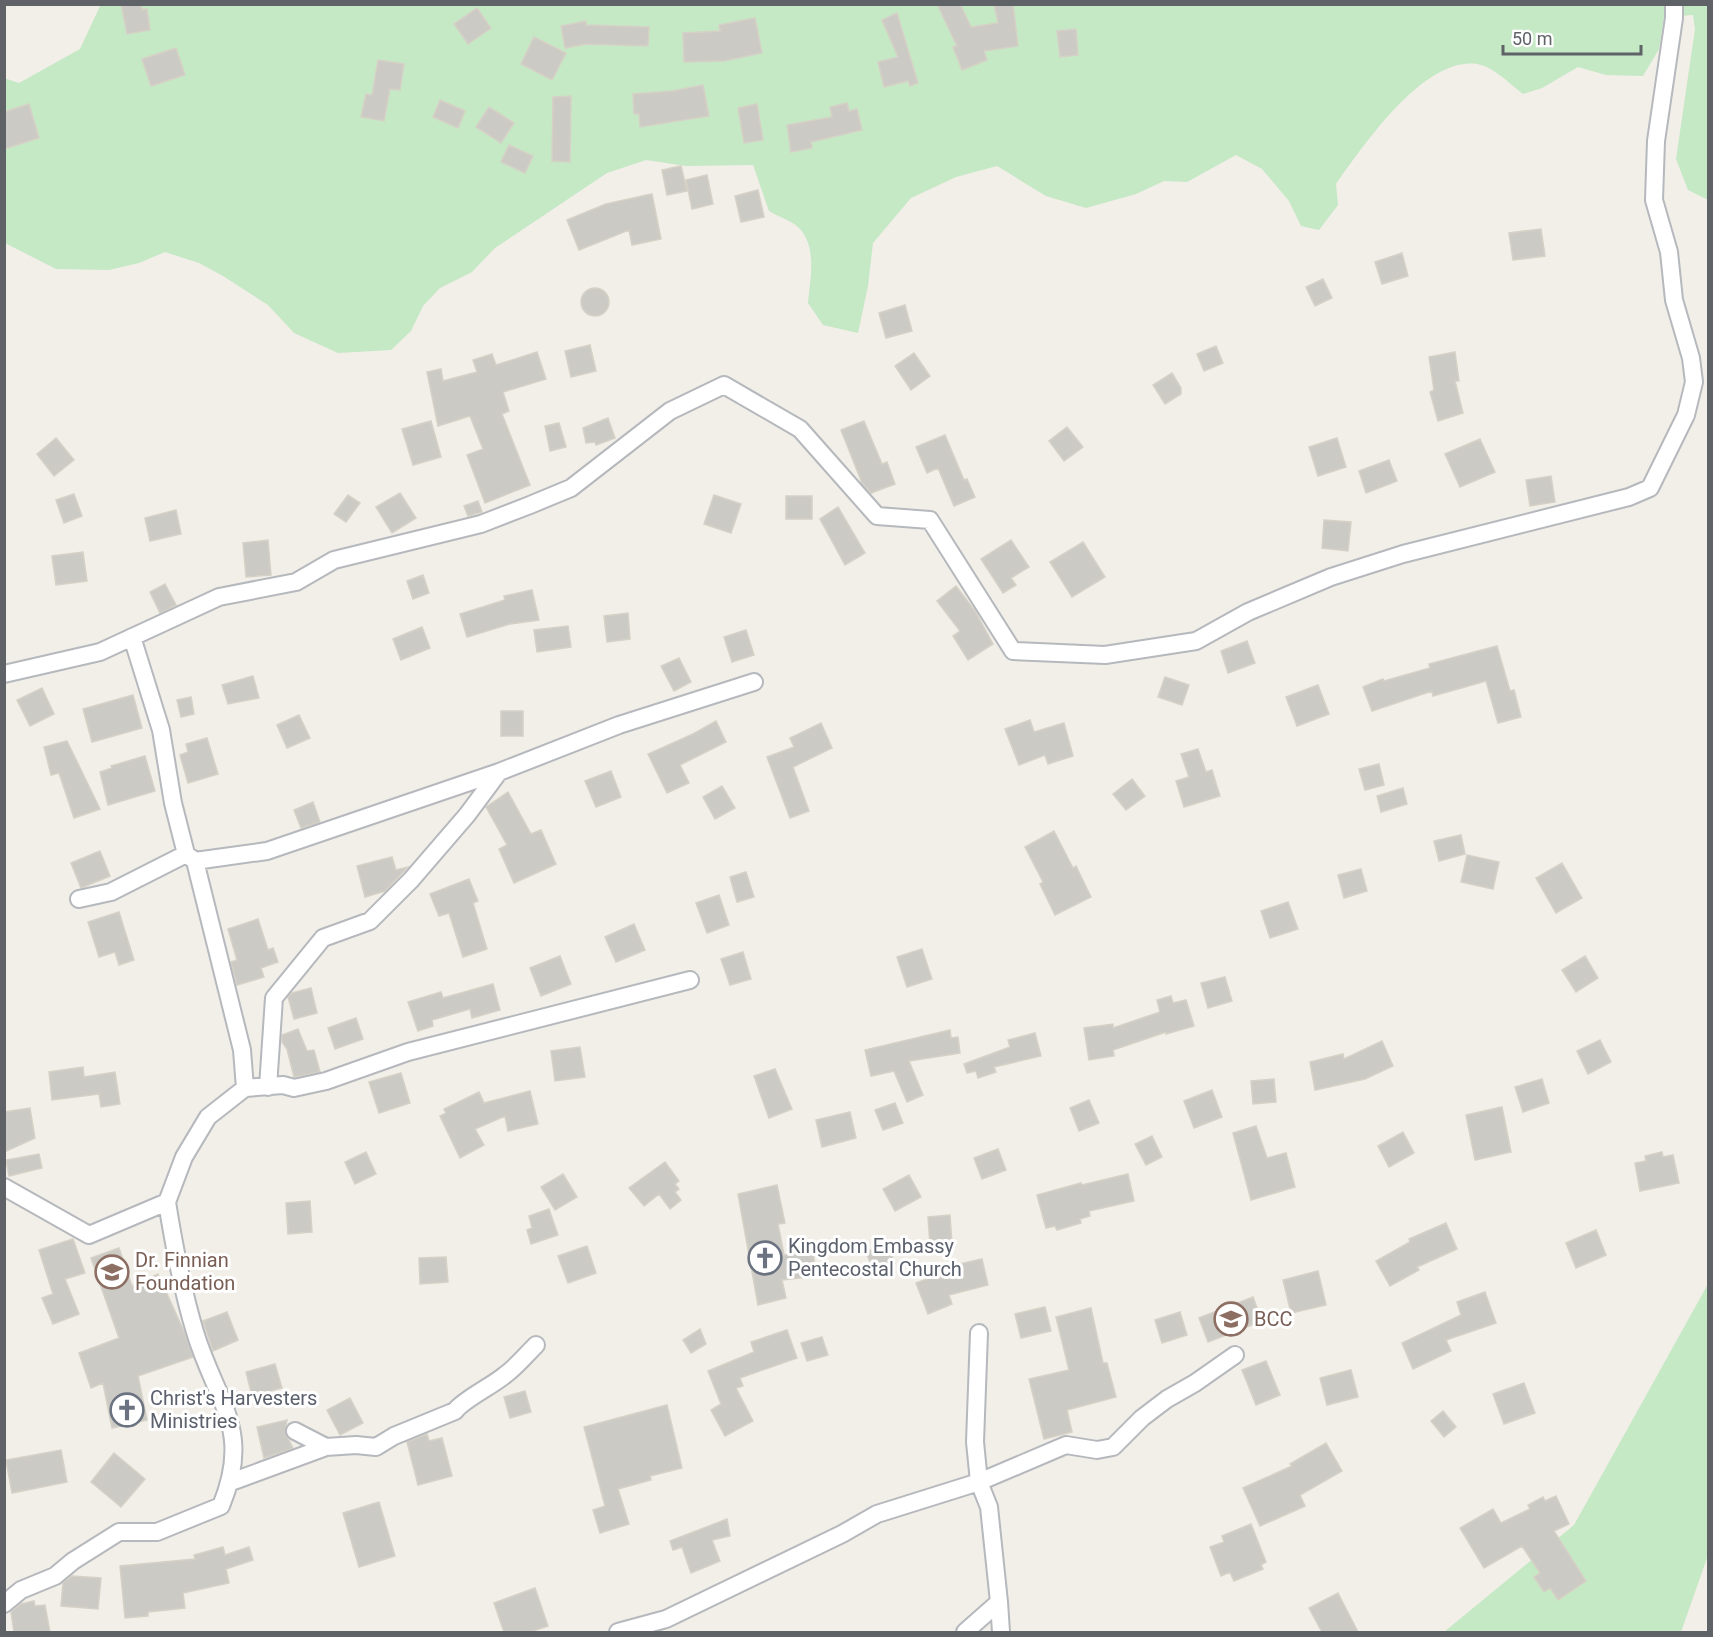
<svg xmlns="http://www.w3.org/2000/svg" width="1713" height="1637" viewBox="0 0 1713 1637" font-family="Roboto,sans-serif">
<rect width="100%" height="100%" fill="#f1efe8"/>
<path fill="#c5e8c5" d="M101 4 1708 5V200L1688 190 1676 159 1695 29 1693 15 1664 17 1659 49 1643 76 1606 75 1578 67 1542 88 1523 94C1510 84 1494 67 1477 64 1424 56 1363 146 1336 184L1338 205 1319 230 1301 226 1289 201 1262 169 1236 155 1187 182 1164 181 1136 194 1086 208 1046 196 997 166 956 177 911 198 873 243 868 286 858 333 823 325 808 303C810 280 817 250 801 230 795 222 779 217 769 211L753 165 686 166 646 160 607 173 495 248 472 272 440 288 423 306 411 331 391 350 338 353 294 333 268 305 223 276 199 263 165 252 139 263 109 270 56 269 5 243 4 78 19 83 80 49Z
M1708 1284V1555L1681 1632H1444L1574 1525Z"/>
<path fill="#cccac5" stroke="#d6d1c6" stroke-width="1.5" d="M121 4H141L142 10 147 9 150 30 127 34Z
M937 4H960L971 27 998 23 994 4H1013L1018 46 984 51 987 60 962 70 953 47 957 46Z
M477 8 491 28 468 44 454 24Z
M897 13 918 83 910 86 908 81 884 87 878 62 898 57 882 20Z
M755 18 762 53 724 61 684 62 683 33 720 31 719 25Z
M586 21V25L649 27 648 46 586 44 565 48 561 26Z
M1076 29 1078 55 1060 57 1057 31Z
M534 37 566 53 552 80 521 64Z
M176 48 185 75 151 86 142 59Z
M378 60 404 64 400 90 390 89 384 121 361 117 366 94 372 95Z
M703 85 709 116 640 127 639 114H634L633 94 673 91Z
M571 96 570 162 552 161 553 97Z
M440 100 465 111 458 128 433 117Z
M847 103 849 111 857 109 862 130 811 142 812 148 791 152 787 125 832 117 830 107Z
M29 104 39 138 4 149V112Z
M757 104 763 140 744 143 738 108Z
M489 107 514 123 501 143 476 127Z
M509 145 533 156 525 173 501 162Z
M681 166 687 191 667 195 662 170Z
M707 175 713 204 692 209 686 180Z
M758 190 764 217 741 222 735 196Z
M652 194 661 239 632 245 629 230 579 250 567 220 606 204Z
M1541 229 1545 256 1513 260 1509 233Z
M1402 253 1408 276 1382 284 1375 262Z
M1323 279 1332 298 1315 306 1306 287Z
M581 302a14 14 0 1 1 28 0a14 14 0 1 1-28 0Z
M905 305 912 331 886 338 879 313Z
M590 345 596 371 571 377 565 351Z
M1216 346 1223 363 1204 371 1197 354Z
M537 352 546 379 503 392 509 411 502 414 530 485 485 503 467 455 483 449 470 416 438 426 427 372 441 369 443 381 477 372 473 360 492 354 496 365Z
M1455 352 1459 381H1455L1463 413 1438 421 1430 392 1434 390 1429 357Z
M914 353 930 376 911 390 895 366Z
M1172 373 1181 388V394L1165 404 1153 385Z
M608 418 615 438 596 445 595 442 586 443 583 428Z
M431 421 441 457 413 465 402 429Z
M864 421 882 464 887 462 895 484 871 493 862 483 841 430Z
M559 423 566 447 550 451 545 426Z
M1067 427 1083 447 1064 461 1049 441Z
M945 435 964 480 967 479 975 497 954 506 938 468 927 473 916 447Z
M56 438 74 460 54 476 37 454Z
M1337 438 1346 467 1318 476 1309 447Z
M1480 439 1495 472 1460 487 1445 454Z
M1389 460 1397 481 1366 493 1359 471Z
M1551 476 1555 502 1530 506 1526 480Z
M400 493 416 518 392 533 376 507Z
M74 494 82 516 64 523 56 500Z
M348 495 360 503 346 522 334 514Z
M714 495 741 504 731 533 704 524Z
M786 496H812V519H786Z
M478 501 482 512 468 516 464 506Z
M838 507 865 553 845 565 820 519Z
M176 510 181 534 150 541 145 518Z
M1324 520 1351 522 1348 551 1322 548Z
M268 540 271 575 246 577 243 543Z
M1011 540 1029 567 1011 578 1016 585 1003 593 981 559Z
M1083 542 1105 577 1072 597 1050 562Z
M83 552 87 581 56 585 52 556Z
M423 575 429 593 413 599 407 581Z
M165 584 176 605 160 613 150 592Z
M956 586 975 611 993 644 968 660 953 636 960 631 937 601Z
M532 590 539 620 510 624 467 637 460 614 505 600 504 596Z
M628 613 630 639 607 642 604 616Z
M568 626 571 647 537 652 534 630Z
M422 627 430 648 401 660 393 639Z
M746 630 754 655 732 662 724 637Z
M1247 641 1255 663 1228 673 1221 651Z
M1497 646 1510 691 1514 690 1521 717 1498 723 1486 681 1433 696 1432 691 1372 711 1363 687 1383 679 1384 681 1430 668 1429 664Z
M679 658 691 682 674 691 661 666Z
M253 676 259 698 228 704 222 685Z
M1165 677 1189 685 1182 705 1158 697Z
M1318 685 1329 714 1297 726 1286 697Z
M42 688 54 714 30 726 17 700Z
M133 695 142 728 92 742 83 709Z
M191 697 194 714 181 717 177 700Z
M501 711H523V736H501Z
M299 715 310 738 287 748 277 725Z
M1030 720 1034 732 1064 723 1073 756 1048 764 1045 755 1019 765 1005 729Z
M716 721 726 742 680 765 689 783 667 793 648 754 693 734Z
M821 723 832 748 793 767 809 811 790 818 767 757 794 747 790 738Z
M207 738 218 774 188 783 180 755 188 752 186 744Z
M67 741 100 809 74 818 59 773 51 775 44 747Z
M1198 749 1206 772 1212 770 1220 796 1184 807 1176 781 1189 777 1181 754Z
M145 756 155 791 108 805 100 772 112 768 111 766Z
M1379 764 1384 785 1365 790 1359 769Z
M611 771 621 797 596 807 585 781Z
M1132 779 1145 796 1126 810 1113 794Z
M722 786 735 808 715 819 703 797Z
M1403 788 1407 804 1381 812 1377 796Z
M508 792 531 834 541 830 556 864 514 883 499 849 507 845 486 807Z
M313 802 320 822 301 828 294 810Z
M1054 831 1073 868 1076 866 1091 897 1055 915 1040 884 1043 882 1025 847Z
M1461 835 1465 854 1439 861 1434 841Z
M100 851 110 876 81 888 71 863Z
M1467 855 1499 862 1493 889 1461 882Z
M392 857 396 870 408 867 385 891 365 897 357 866Z
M1562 863 1582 898 1556 913 1536 878Z
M1361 869 1367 891 1344 898 1338 875Z
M746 872 754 897 737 902 730 877Z
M469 879 478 901 473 903 487 949 463 957 449 913 439 916 430 894Z
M719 895 729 925 707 933 696 903Z
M1288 902 1298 929 1270 938 1261 911Z
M119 912 134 960 119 965 115 952 99 957 88 922Z
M258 919 268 950 273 948 278 962 261 968 264 977 237 985 231 962 237 960 228 929Z
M634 924 645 950 616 962 605 937Z
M922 949 932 979 907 987 897 957Z
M743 952 751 979 730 985 721 959Z
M560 956 571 984 541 996 530 968Z
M1585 956 1598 978 1576 992 1562 970Z
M1225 977 1232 1001 1208 1008 1201 983Z
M493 984 500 1010 472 1018 470 1009 432 1020 433 1026 418 1031 408 1002 441 992 443 998Z
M311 988 317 1013 294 1019 288 997 292 993Z
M1171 996 1173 1003 1186 1000 1194 1026 1166 1034V1032L1113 1050 1114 1056 1089 1060 1084 1028 1113 1024V1028L1160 1012 1157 1000Z
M356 1018 363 1039 335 1049 328 1028Z
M298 1029 307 1051 314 1050 320 1072 294 1077 287 1049 282 1042V1035Z
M950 1030 951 1038 958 1037 960 1053 909 1061 923 1095 907 1102 894 1071 871 1076 865 1050Z
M1035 1033 1041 1056 994 1067 996 1072 978 1078 976 1071 967 1073 964 1064 1010 1047 1008 1040Z
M1600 1040 1611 1062 1588 1074 1577 1051Z
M1382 1041 1393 1066 1365 1079 1315 1090 1310 1062 1343 1054 1344 1059Z
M580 1047 585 1077 555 1081 551 1051Z
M83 1067 84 1077 115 1072 120 1104 101 1107 99 1094 52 1100 49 1072Z
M775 1069 792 1109 769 1118 754 1076Z
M401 1073 410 1103 379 1113 369 1082Z
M1274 1079 1276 1102 1253 1104 1251 1081Z
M1542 1079 1549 1103 1523 1112 1515 1087Z
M1212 1090 1222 1117 1194 1128 1184 1101Z
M530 1091 538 1124 508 1131 505 1116 475 1129 484 1145 460 1158 440 1116 446 1113 444 1109 479 1092 484 1103Z
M1089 1100 1099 1123 1079 1131 1070 1108Z
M895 1103 903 1123 883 1130 875 1110Z
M1502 1107 1511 1152 1475 1160 1466 1115Z
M30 1108 35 1138 4 1152V1112Z
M850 1112 856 1138 822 1147 816 1120Z
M1256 1126 1267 1158 1286 1153 1295 1187 1251 1200 1233 1133Z
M1403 1132 1414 1153 1389 1167 1378 1146Z
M1152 1136 1162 1157 1146 1165 1135 1144Z
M998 1149 1006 1170 982 1179 974 1158Z
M366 1152 376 1174 355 1184 345 1162Z
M1662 1152 1663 1157 1673 1155 1679 1183 1640 1191 1635 1163 1646 1161 1645 1156Z
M39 1154 42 1168 9 1176 6 1160Z
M665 1162 679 1181 675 1184 679 1189 675 1192 681 1200 670 1209 659 1194 644 1206 629 1188Z
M563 1174 577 1197 555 1210 541 1187Z
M1128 1174 1134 1201 1089 1211 1090 1216 1080 1219 1081 1223 1057 1230 1055 1226 1046 1228 1037 1195 1081 1183 1082 1185Z
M909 1175 921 1197 895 1211 883 1189Z
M777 1185 785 1223 778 1224 784 1255 813 1251 816 1276 782 1280 786 1298 758 1305 738 1194Z
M310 1201 312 1232 288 1234 286 1203Z
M549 1209 558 1235 531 1244 527 1230 532 1228 529 1216Z
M950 1215 952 1244 930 1245 928 1217Z
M1446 1223 1457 1249 1417 1267 1419 1270 1390 1286 1376 1261 1410 1242 1409 1239Z
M1596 1230 1606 1255 1576 1268 1566 1243Z
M73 1239 85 1273 65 1279 79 1314 53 1324 42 1298 53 1294 39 1250Z
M887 1243 895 1264 874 1272 866 1252Z
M587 1246 596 1273 568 1283 558 1256Z
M119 1248 132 1286 158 1274 183 1329 193 1357 138 1376 147 1420 112 1428 103 1383 91 1388 79 1353 119 1338 91 1258Z
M446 1257 448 1282 420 1284 419 1258Z
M982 1259 988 1285 949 1295 952 1304 928 1314 916 1283 955 1269V1265Z
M1318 1271 1326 1305 1291 1313 1283 1280Z
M1485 1292 1496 1323 1446 1340 1451 1351 1413 1369 1402 1343 1461 1315 1457 1302Z
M1253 1297 1262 1321 1208 1342 1199 1318Z
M1045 1307 1051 1331 1021 1338 1015 1314Z
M1091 1308 1103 1363H1107L1116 1397 1067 1410 1072 1432 1044 1439 1029 1379 1069 1370 1056 1317Z
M227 1312 238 1340 213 1351 203 1321Z
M1180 1312 1187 1335 1162 1343 1155 1320Z
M700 1329 706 1344 691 1353 683 1340Z
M787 1330 797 1358 740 1378 743 1386 736 1388 753 1421 725 1436 711 1410 721 1404 708 1371 754 1352 751 1342Z
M822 1337 828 1355 807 1361 801 1343Z
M1266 1361 1280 1395 1256 1405 1242 1370Z
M275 1364 282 1388 252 1396 246 1372Z
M1351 1370 1358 1397 1327 1405 1320 1378Z
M1524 1383 1535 1413 1504 1424 1493 1394Z
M525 1391 531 1412 510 1418 504 1397Z
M350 1398 363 1423 340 1435 327 1410Z
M667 1405 682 1468 650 1476 651 1480 618 1489 629 1524 600 1533 593 1510 605 1506 584 1427Z
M1443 1411 1456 1427 1444 1437 1431 1421Z
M287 1420 285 1432 293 1448 264 1458 257 1427Z
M427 1434 429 1441 442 1438 452 1476 418 1485 407 1442Z
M1326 1443 1342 1471 1300 1495 1305 1506 1260 1526 1243 1488 1292 1466 1290 1464Z
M61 1450 67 1482 12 1493 6 1460Z
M114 1453 145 1479 121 1507 91 1482Z
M1556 1496 1569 1524 1554 1531 1586 1581 1558 1600 1550 1588 1544 1592 1534 1577 1540 1573 1522 1546 1484 1568 1460 1528 1493 1509 1501 1523 1530 1509 1528 1505 1543 1497 1545 1501Z
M379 1502 395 1556 359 1567 343 1513Z
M727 1519 730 1536 712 1540 720 1561 691 1573 682 1547 673 1550 670 1541Z
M1251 1524 1266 1562 1261 1565 1263 1569 1234 1581 1230 1572 1221 1576 1210 1547 1224 1542 1222 1536Z
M223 1547 225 1555 249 1547 253 1560 226 1569 229 1583 183 1593 185 1608 148 1612V1616L125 1618 120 1566 195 1559 194 1555Z
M72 1576 101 1578 98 1609 61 1606 63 1583Z
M535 1588 548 1626 530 1632H504L494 1603Z
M1338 1593 1358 1632H1322L1309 1608Z
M34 1601 35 1606 45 1605 50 1632H14L11 1612 21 1604Z"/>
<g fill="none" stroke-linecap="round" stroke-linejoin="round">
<g stroke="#b5b8bc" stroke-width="20">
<path id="minor" d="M132 637 161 730 173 803 186 854
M4 674 100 652 219 597 296 582 334 560 481 524 530 505 571 488 670 411 724 385 800 429 877 516 930 520 1013 651 1105 655 1196 641 1248 612 1331 577 1403 554 1629 497 1650 488 1686 415 1694 382 1691 358 1674 300 1669 252 1654 200 1656 141 1674 18V4
M195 861 267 851 499 772 619 725 754 682
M79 899 111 892 186 854 195 861 242 1050 245 1088 283 1085 294 1088 326 1081 408 1052 690 980
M268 1087 274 998 323 938 370 921 411 880 467 815 499 772
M4 1187 89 1235 167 1202C174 1246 182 1289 195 1332 216 1402 253 1429 221 1506L157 1532H119L73 1561 55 1576 21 1590 4 1604
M167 1202 184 1157 208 1117 245 1088
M295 1431 326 1447 356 1445 376 1447 394 1436 455 1411C463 1400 492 1386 505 1375 516 1367 526 1355 536 1345
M231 1482 326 1447
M999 1602 1001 1632
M618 1632 666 1619 842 1534 877 1514 979 1482 975 1442 979 1333
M965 1632 999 1602 989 1507 979 1482 1066 1445 1097 1450 1113 1447 1142 1418 1167 1399 1195 1383 1235 1355"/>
</g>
<use href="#minor" stroke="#fff" stroke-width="16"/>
</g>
<defs>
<g id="church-ring" transform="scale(1.725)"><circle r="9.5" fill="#fff" stroke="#6b7280" stroke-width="1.5"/><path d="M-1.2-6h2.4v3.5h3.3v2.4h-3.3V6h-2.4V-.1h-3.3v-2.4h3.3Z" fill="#6b7280"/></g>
<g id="school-ring" transform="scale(1.725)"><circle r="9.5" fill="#fff" stroke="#8d6e63" stroke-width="1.5"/><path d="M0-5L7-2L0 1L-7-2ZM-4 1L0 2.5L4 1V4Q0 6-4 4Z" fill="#8d6e63"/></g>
</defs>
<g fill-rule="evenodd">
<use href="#church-ring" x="765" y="1258"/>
<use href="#school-ring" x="112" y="1272"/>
<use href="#school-ring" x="1231" y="1319"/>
<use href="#church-ring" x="127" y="1410"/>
</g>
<g text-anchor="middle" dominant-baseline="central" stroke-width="6" stroke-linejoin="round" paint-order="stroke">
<g font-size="20" fill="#5b616d" stroke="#fff" text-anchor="start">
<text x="788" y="1246">Kingdom Embassy<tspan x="788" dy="23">Pentecostal Church</tspan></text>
<text x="150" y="1398">Christ's Harvesters<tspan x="150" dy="23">Ministries</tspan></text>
</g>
<g font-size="20" fill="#785e54" stroke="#fff" text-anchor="start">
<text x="135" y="1260">Dr. Finnian<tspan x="135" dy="23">Foundation</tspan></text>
<text x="1254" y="1319">BCC</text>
</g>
</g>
<rect width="1713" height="1637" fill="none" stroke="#5f6368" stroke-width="12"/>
<path d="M1503 45v9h138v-9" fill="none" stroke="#5f6368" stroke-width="3"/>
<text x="1512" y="45" font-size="18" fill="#5f6368" stroke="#ffffff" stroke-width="4.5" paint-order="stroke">50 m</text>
</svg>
